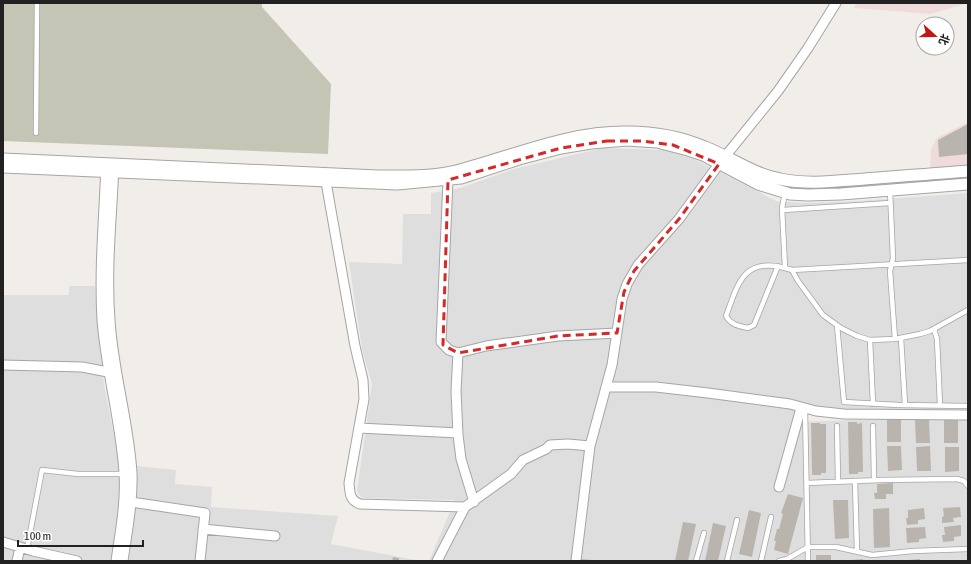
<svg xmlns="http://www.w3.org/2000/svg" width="971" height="564" viewBox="0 0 971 564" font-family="'Asap Condensed','Noto Sans SC',sans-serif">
<rect width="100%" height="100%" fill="#f1eee9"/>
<path fill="#dfdede" d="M603 148 666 150 696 160 776 201 805 203 859 201 968 193V409H834L805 404 801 422 876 419 968 418V561H429L455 500 362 498 357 491 372 384 362 349 349 262 402 264 403 214H431V193L460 188 514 169Z
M69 286H95L104 385 116 445 118 464 176 470 175 484 212 487 211 507 338 516 331 544 421 561H3V295H69Z"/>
<path fill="#efdbda" d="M856 3H968L931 14 854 8Z
M968 122V166L930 170 931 149 937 138Z"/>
<path fill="#c4c5b5" d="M3 3H262V7L331 84 328 154 3 141Z"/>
<path fill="#bab4ae" d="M968 124V154L939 157 938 140Z
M901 418V442H887V419Z
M929 419 930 443H916L915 420Z
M958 419V443H944V420Z
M848 422H857V424L862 423 863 472H858V474H849Z
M811 423H820V424H826V473H821V475H812Z
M887 446H901L902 470 888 471Z
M930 446 931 471H917L916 447Z
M945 447H959V471L945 472Z
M893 483V494H886V499H875L874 493H877V484Z
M788 494 803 498 788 554 774 550 776 541H774L777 529H779L783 514 781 513Z
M833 500H848L849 538 835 539Z
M960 507 961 517 953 518 954 522 942 523V517L944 516 943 508Z
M889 508 890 547 874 548 873 509Z
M924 508 925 519 918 520V524L907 525 906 518H908V510Z
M749 510 761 513 752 557 739 554Z
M683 522 696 524 688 561H675Z
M713 523 726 526 718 561H705Z
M961 525V536L954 537V541L943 542 942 535H945L944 527Z
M925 527 926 538 919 539V542L907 543 906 528Z
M816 555H831V561H816Z
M393 557 399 558V561H392Z
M581 559 592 560V561H581Z
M863 559V561H851V560Z
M920 559V561H908V560Z"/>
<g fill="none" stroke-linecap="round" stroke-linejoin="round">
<g stroke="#a5a5a5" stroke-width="6">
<path id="service" d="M36 133 37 3
M890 191 893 258 890 271 895 339
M785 193 782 208 785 268 792 270 968 260
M783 210 890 203
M778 266 754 325 748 328C739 326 731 325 726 316 738 284 743 257 785 268
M792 270 798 281 823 315 841 328 857 336 870 340 895 339 920 334 930 331 968 310
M837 325 844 402 899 405 968 406
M934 329 937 339 940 405
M901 338 905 405
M870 340 873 404
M805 409 808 561
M837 426 838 482
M873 426 874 480
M855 481 857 551
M807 483 881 480 957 479 964 481 968 486
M27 549 42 470 78 474H124
M696 561 704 533
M727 561 737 520
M761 561 771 517
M779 561 787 559 808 547H836L872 555 913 551 968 549"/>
</g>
<g stroke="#a5a5a5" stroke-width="11">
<path id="minor" d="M106 165C104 217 99 269 102 320 106 372 121 422 124 473 126 503 120 532 116 561
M114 165C112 216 106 268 110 320 113 371 129 422 132 473 133 503 127 532 123 561
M448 180 441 342 449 350 458 353 486 346 558 336 617 333
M326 182 355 346 363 380 364 399 349 483C350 492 349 500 360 504L465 507
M458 353 456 391 458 435 461 459 474 502
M3 365 82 367 108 372
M607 387H656L708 393 790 404 816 411 844 414 968 415
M359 428 458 433
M779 487 801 408
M131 502 205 513 200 561
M203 529 275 536
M3 542 33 551 77 561
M17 561 20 547
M437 561 465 507 511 474 523 460 546 449 550 445 568 444 590 446
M576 561 590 446 612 365 622 299 627 284 638 265 679 219 719 164 778 91 808 48 836 3"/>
</g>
<g stroke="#a5a5a5" stroke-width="13">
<path id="tertiary" d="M3 159 378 176C404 176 435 177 460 170 516 155 569 131 628 132 654 132 681 137 705 147 731 157 753 174 780 179 808 185 837 181 865 179 899 176 934 174 968 171
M3 167 397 184 461 178 519 159 561 148 591 143 627 140 657 142 688 150 703 155 758 184 790 194 807 195 841 194 968 184"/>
</g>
<use href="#service" stroke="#fff" stroke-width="4.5"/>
<use href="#minor" stroke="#fff" stroke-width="9"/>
<use href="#tertiary" stroke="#fff" stroke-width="11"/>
</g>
<path fill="none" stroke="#d62828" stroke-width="3" stroke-dasharray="8 5" stroke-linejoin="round" d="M607 141H642L673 145 719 164 679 219 634 271 624 292 617 333 558 336 458 353 443 345 448 180 561 148Z"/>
<rect width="971" height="564" fill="none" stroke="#212121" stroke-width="8"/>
<g transform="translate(935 36) rotate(111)"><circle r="19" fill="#ffffff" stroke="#a6a6a6"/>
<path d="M0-3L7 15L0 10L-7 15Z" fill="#c01812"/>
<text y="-6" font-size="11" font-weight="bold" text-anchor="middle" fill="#212121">北</text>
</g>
<path d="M18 540v6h125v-6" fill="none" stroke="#212121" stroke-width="2"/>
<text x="24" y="540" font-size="12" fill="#212121" stroke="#ffffff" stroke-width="3" paint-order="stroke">100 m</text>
</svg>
